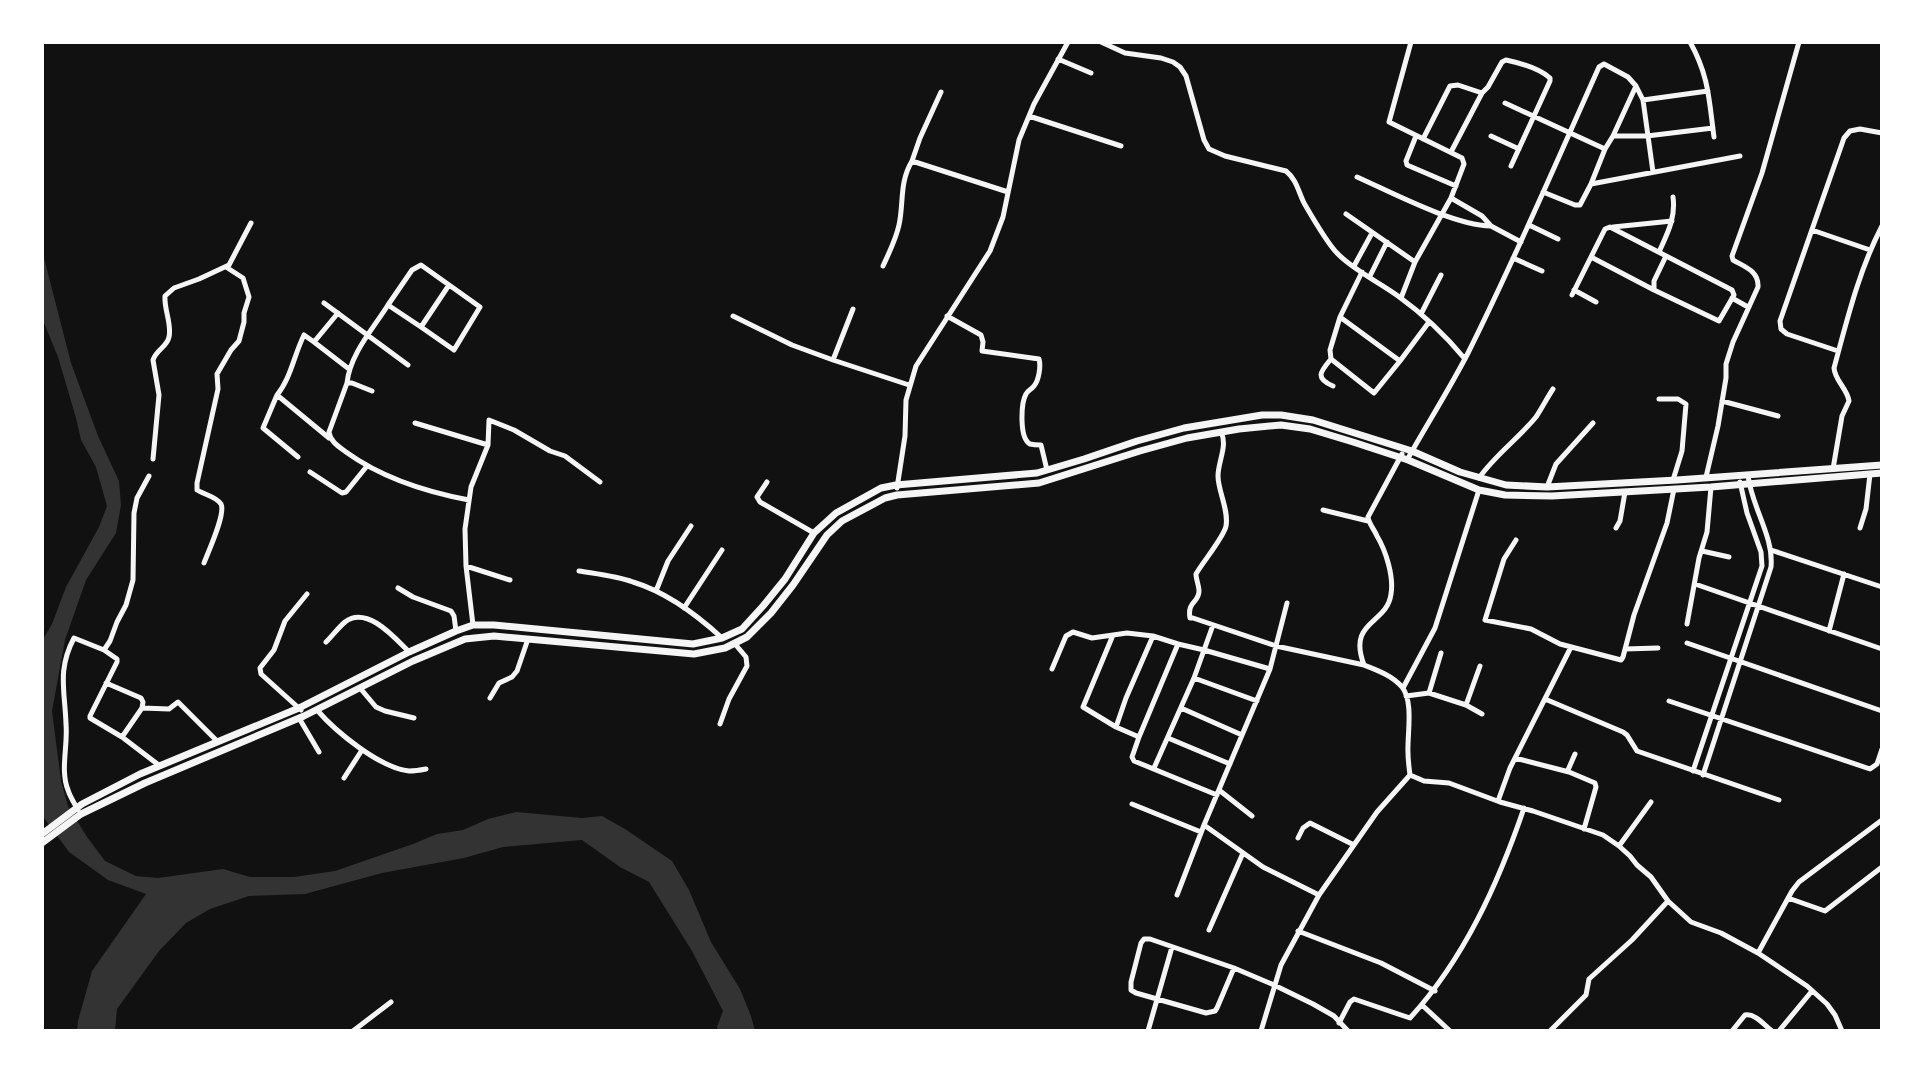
<svg xmlns="http://www.w3.org/2000/svg" width="1924" height="1073" viewBox="0 0 1924 1073" font-family="'PT Sans Narrow',sans-serif">
<rect width="100%" height="100%" fill="#111"/>
<path fill="#333" d="M42 250 71 363 98 436 119 481 121 505 116 533 86 580 65 640 52 711 61 781 68 806 87 837 105 861 136 876 158 878 223 869 250 877H294L335 871 413 844 437 834 463 830 488 819 516 812 582 818 602 816 625 829 672 861 689 890 711 942 740 989 751 1016 755 1031H718L717 1027 723 1011 692 951 649 882 620 867 582 840 503 847 464 858 382 873 305 894 249 896 210 909 186 923 159 951 117 1009 115 1031H77L78 1021 92 971 146 894 108 880 69 852 44 818 42 802V641L52 624 66 587 99 527 107 506 96 467 81 440 76 418 58 357 42 318Z"/>
<g fill="none" stroke-linecap="round" stroke-linejoin="round">
<path stroke="#f5f5f5" stroke-width="5" d="M1101 42 1125 53 1161 58 1173 62 1180 67 1186 76 1204 140 1209 149 1225 156 1286 171C1297 180 1298 191 1304 203 1311 215 1327 243 1337 253 1353 270 1379 282 1398 296 1423 314 1446 336 1465 359
M1690 42C1709 76 1709 100 1714 137
M1058 59 1091 73
M1636 86 1643 100 1653 172
M1643 100 1708 91
M1505 103 1605 149
M1029 116 1121 146
M1416 136 1406 161 1407 165 1456 186
M1491 136 1519 149
M1613 136H1647L1713 128
M1423 139 1450 86 1458 85 1482 93
M1451 152 1482 93 1488 87 1502 62 1506 60C1520 63 1540 69 1550 78V81L1511 166
M912 161 920 138 941 92
M1357 177C1393 193 1453 225 1491 226
M1591 184 1740 156
M1451 198 1482 216 1491 226 1521 242
M1346 214 1415 262
M1529 225 1558 239
M1613 227 1672 221
M1812 230 1870 250
M1659 252C1667 234 1676 218 1673 197
M1591 257 1654 290
M1513 258 1542 271
M883 266C889 253 896 239 899 225 904 202 899 183 912 161L1008 192
M1354 266 1372 233
M1362 272 1340 317 1400 361
M1370 276 1387 242
M1574 290 1596 302
M1572 295 1605 229 1610 227 1732 290 1734 295 1719 321 1654 290V281L1666 256
M1401 298 1415 262 1451 198 1464 164 1462 158 1389 122 1411 42
M1732 298 1748 307
M324 303 408 365
M388 305 412 270 421 265 480 307 454 350 421 327
M853 309 833 360 909 385
M338 313 314 342 349 369
M1421 314 1441 275
M733 316 792 345 833 360
M947 316 981 335 983 342 982 351 1039 359C1041 366 1039 380 1034 386 1031 390 1028 390 1026 394 1021 403 1019 438 1030 444 1034 445 1038 445 1041 445L1047 470
M314 342 304 335C294 355 291 378 277 395L329 438
M1838 351 1787 334 1781 329 1780 321 1844 138 1850 131 1860 129 1882 133
M1331 359 1374 393 1400 361 1429 322
M347 383C350 354 373 329 388 305L421 327 449 285
M1333 386C1314 378 1321 371 1331 359L1330 350 1340 317
M372 391 352 383H347L329 432C330 441 338 446 346 452 382 478 426 492 469 500
M277 395 263 428 298 457
M1659 399H1678L1686 404 1682 451 1673 480
M1722 401 1778 416
M415 423 488 445
M1221 432C1228 446 1218 461 1218 476 1218 491 1229 510 1226 526 1224 537 1202 563 1196 574 1196 579 1199 586 1199 591 1199 603 1187 601 1190 618H1193L1276 646 1364 665
M1402 454 1368 517C1369 524 1374 529 1377 536 1386 551 1394 577 1391 594 1387 625 1347 620 1364 665 1377 670 1393 676 1402 687 1414 702 1407 735 1408 753 1408 760 1409 767 1410 775L1424 781 1449 783 1500 802 1533 811 1603 835 1619 846 1630 856 1637 865 1651 877 1668 901 1691 922 1721 933 1758 953 1807 986 1827 1004 1835 1015 1842 1031
M153 459 159 395 153 360C156 350 167 347 169 337 172 324 164 310 165 296L174 288 199 279 229 265 251 223
M1407 460C1427 424 1449 390 1468 353 1515 259 1556 163 1599 67L1604 64 1628 77 1636 86 1613 136 1605 149 1591 184 1580 205H1575L1543 192
M1833 469 1842 416 1849 401C1847 388 1835 381 1834 368 1847 320 1859 270 1882 226
M310 472 342 493 346 492 367 466
M1706 477 1718 426 1726 378V364L1733 342 1758 287C1759 271 1745 267 1733 260L1732 256 1762 173 1799 42
M1479 478C1495 455 1518 439 1536 417 1542 408 1547 398 1553 389
M767 482 757 497 760 502 814 533
M1547 487 1556 464 1593 423
M897 488 905 436 906 400 916 366 990 251 1003 217 1019 140 1034 104 1068 42
M1323 510 1368 521
M1616 528 1620 521 1625 492
M1860 528 1866 509 1870 474
M1516 540 1504 559 1485 620 1531 629 1560 644 1621 660 1623 657 1634 615 1667 523 1674 489
M1771 550 1882 587
M1702 551 1729 557
M204 563C208 552 226 514 221 504 217 497 203 494 197 490V483L218 389 217 374 231 350 239 341 244 322V313L249 297 243 278 226 267
M466 566 510 580
M579 571C597 574 616 576 633 582 666 592 697 615 722 638
M1695 584 1882 649
M398 588 413 597 451 611 454 616 456 631
M656 591 668 561 691 526
M1287 603 1270 669 1204 825 1263 867 1319 895
M684 608 722 550
M1687 624 1699 558 1707 532 1711 487
M473 625 466 566 465 529 471 487 488 445 489 420 514 430 550 451 565 456 600 482
M1829 631 1844 574
M1113 635 1083 707 1116 727 1139 737 1178 644
M326 642C332 636 338 628 345 622 367 605 395 638 409 652
M1687 643 1882 711
M1625 649 1658 648
M104 650 110 641 117 622 126 605 133 580 134 513 137 498 149 476
M1052 669 1066 636 1073 632 1092 638 1127 633 1153 636 1178 644 1204 650 1270 669
M1194 678 1257 701
M106 683 141 698 143 702 142 708
M360 688 376 707 385 711 414 718
M1403 688 1435 628 1479 490
M1429 693 1441 653
M1406 696 1429 693 1466 705 1482 714
M490 698 499 683 512 677 517 671 528 639
M1545 699 1623 732 1627 735 1637 751 1779 800
M1669 701 1870 769 1877 764 1882 749
M1466 705 1480 666
M1181 708 1242 735
M301 710 261 674 260 668 274 650 285 621 307 594
M317 710C336 732 380 768 409 771 414 771 421 770 426 769
M299 718 319 752
M720 724 729 699 747 666 746 657 735 644
M1116 727 1126 698 1153 636
M1139 737 1132 757 1134 761 1217 795
M1168 738 1230 764
M1575 754 1568 770 1569 772 1595 783 1596 787 1584 829
M1515 758 1569 772
M160 766 122 737 142 708 169 709 178 702 217 741
M1154 768 1194 678 1213 625
M1693 771 1762 566 1761 552 1747 513 1740 482
M1703 775 1771 567C1774 536 1751 506 1748 475
M344 778 362 750
M1219 790 1252 816
M1498 801 1510 768 1571 647
M1132 804 1201 832
M78 810C75 804 70 797 68 790 60 770 68 746 66 724 65 691 57 670 74 638L104 650 117 659V662L90 716V718L122 737
M1298 838 1303 828 1310 823 1354 845
M1619 846 1651 802
M1177 895 1204 825
M1788 898 1825 911 1882 867
M1209 930 1243 853
M1298 931 1381 963 1435 991
M1758 953 1792 891 1799 882 1882 820
M1234 968 1217 1008 1215 1011 1206 1013 1136 993 1131 990V982L1141 943 1144 939H1150L1234 968 1274 985 1313 1004 1334 1016 1348 1031
M1422 1005 1450 1031
M1339 1023 1350 1002 1354 999 1410 1018C1464 959 1498 884 1524 808
M353 1031 391 1002
M1148 1031 1172 947
M1261 1031 1281 965 1319 895 1377 812 1410 775
M1550 1031 1586 995 1589 979 1632 940 1668 901
M1732 1031 1745 1015C1755 1013 1764 1025 1772 1031
M1779 1031 1812 991"/>
<path stroke="#f5f5f5" stroke-width="7" d="M42 834 82 804 140 774 299 708 409 652 456 631 473 625H494L693 644 722 638 742 629 763 606 785 579 814 533 836 513 881 488 896 485 1037 473 1084 459 1137 441 1184 428 1262 415H1281L1313 420 1412 451 1460 472 1506 485 1547 487 1677 480 1882 465
M42 843 81 814 145 783 304 716 413 661 465 639 494 636 694 654 725 648 747 637 771 613 793 585 827 535 842 521 885 498 897 495 1039 483 1140 451 1187 438 1239 429 1281 425 1310 429 1353 442 1408 460 1479 490 1505 495 1552 496 1711 487 1882 473"/>
</g>
<rect width="1924" height="1073" fill="none" stroke="#ffffff" stroke-width="88"/>
</svg>
